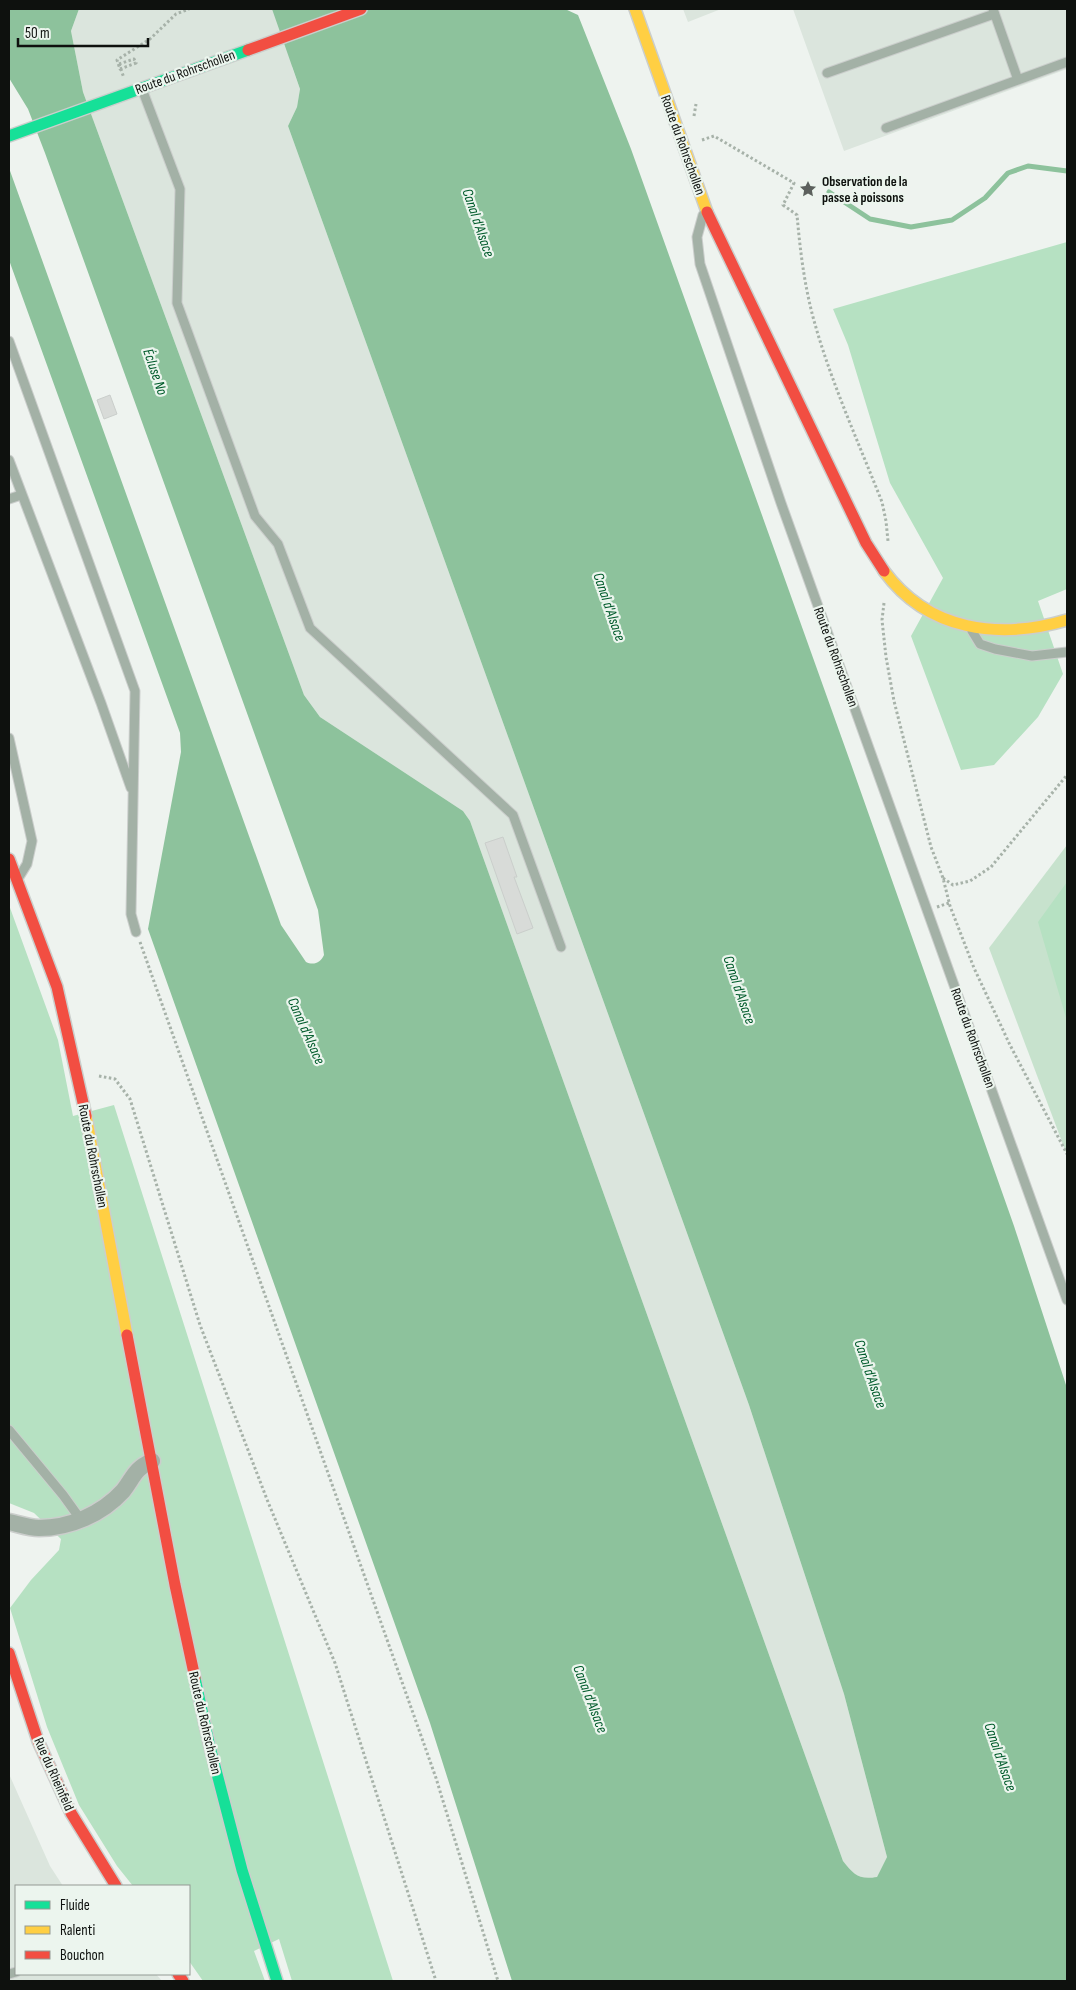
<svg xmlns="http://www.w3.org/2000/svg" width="1076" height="1990" viewBox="0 0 1076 1990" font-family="'Sofia Sans Condensed',sans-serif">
<rect width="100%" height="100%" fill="#eef3ef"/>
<path fill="#dbe5dd" d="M79 9H321L292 67 300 89 297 107 288 126 749 1405 844 1694 887 1857 877 1877 867 1879 853 1874 843 1861 470 821 463 811 320 717 304 695 83 92 71 31Z
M683 9H721L688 22Z
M793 9H1067V69L844 151Z
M9 1774 50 1866 63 1886H16V1974H156L162 1981H9Z"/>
<path fill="#c7e2cd" d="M1067 845V1155L989 948Z"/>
<path fill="#b6e1c2" d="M1067 242V589L1038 601 1063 674 1038 717 994 765 961 770 911 636 943 578 890 483 848 345 833 309Z
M1067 882V1021L1038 922Z
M9 905 58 1040 73 1116 114 1105 393 1981H292L279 1939 254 1951 265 1981H203L189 1961V1886H133L117 1866 79 1805 47 1727 10 1608 31 1580 59 1550 61 1539 34 1513 9 1503Z"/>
<path fill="#8dc29c" d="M9 9H79L71 31 83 92 304 695 320 717 463 811 470 821 843 1861C854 1875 859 1880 877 1877L887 1857 844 1694 749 1405 288 126 297 107 300 89 272 9H565L578 15 631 149 851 764 1014 1226 1067 1388V1981H512L430 1723 148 929 181 752 180 733 9 260V168L281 925 306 962C314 966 321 962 324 955L318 910 45 153 28 109 9 78Z"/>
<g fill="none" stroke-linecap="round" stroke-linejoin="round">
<path stroke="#8dc29c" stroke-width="5" d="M829 192 870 219 911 227 952 220 985 198 1008 173 1028 166 1067 171"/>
</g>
<path fill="#d8dbd8" stroke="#cacecb" d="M110 395 117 414 104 419 97 400Z
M503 837 517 877H514L533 928 517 934 485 843Z"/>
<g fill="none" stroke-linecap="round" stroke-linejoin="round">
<g stroke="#cbcecc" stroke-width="11">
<path id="lane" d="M993 9 1018 80
M827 73 994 14
M142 89 180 189 177 303 255 516 278 544 310 628 513 815 561 947
M886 128 1067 62
M703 215 697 237 700 264 781 503 1067 1300
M9 341 135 691 131 914 136 932
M9 460 101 703 131 788
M9 499 21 495
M972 631 980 644 995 649 1032 656 1067 652
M9 738 32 841 27 864 19 877
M9 1430 63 1495 81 1520
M9 1974 16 1972"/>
</g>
<g stroke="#cbcecc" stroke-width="19">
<path id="street" d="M9 1522C18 1524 29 1528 39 1528 70 1528 102 1514 123 1491 134 1477 134 1469 152 1461"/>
</g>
<g stroke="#cbcecc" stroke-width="14">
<path id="fast" d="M9 136 248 50
M195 1678 209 1743 242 1870 277 1981"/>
</g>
<g stroke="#cbcecc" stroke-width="14">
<path id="slow" d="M635 9 707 212
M884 571C928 631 999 640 1067 620
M86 1116 127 1335"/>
</g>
<g stroke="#cbcecc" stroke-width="14">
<path id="jam" d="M248 50 361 9
M707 212 866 543 884 571
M9 859 57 987 86 1116
M127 1335 175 1585 195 1678
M9 1653 38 1741 71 1813 116 1886
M178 1974 183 1981"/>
</g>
<path stroke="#a7b2a9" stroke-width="3" stroke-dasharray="2.5 2.5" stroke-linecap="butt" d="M119 64 134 59 136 63 120 69 117 60 150 39 176 14 189 9
M694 116 696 104
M702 140 714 136 794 183 783 205 797 215C800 249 804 283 813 317 830 380 858 441 882 502L886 521 888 541
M884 603 882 620 886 657 894 701 931 847 943 878 950 906 974 968 1010 1045 1067 1154
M943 878 953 885 970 881 991 867 1067 775
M937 907 949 903
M140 942 436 1778 498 1981
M99 1076 115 1079 130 1099 200 1325 268 1502 335 1663 436 1981"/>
<use href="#lane" stroke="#a3b1a6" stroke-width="9"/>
<use href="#street" stroke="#a3b1a6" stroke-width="16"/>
<use href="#fast" stroke="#16e098" stroke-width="11"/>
<use href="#slow" stroke="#ffcf43" stroke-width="11"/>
<use href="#jam" stroke="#f24e42" stroke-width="11"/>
<path stroke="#a7b2a9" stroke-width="3" stroke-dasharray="2.5 2.5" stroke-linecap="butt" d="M119 64 124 78"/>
</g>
<defs>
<g id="sight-bare" transform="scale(1.35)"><path d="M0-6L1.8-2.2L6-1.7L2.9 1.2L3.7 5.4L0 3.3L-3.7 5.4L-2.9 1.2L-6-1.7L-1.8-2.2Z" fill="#5c605d" stroke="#ecf5ee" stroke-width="2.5" paint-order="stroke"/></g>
</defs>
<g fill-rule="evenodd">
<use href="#sight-bare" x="808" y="189"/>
</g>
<g text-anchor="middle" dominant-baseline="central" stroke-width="4.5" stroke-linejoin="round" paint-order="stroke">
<g font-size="14" fill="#0e110e" stroke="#ecf5ee">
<text transform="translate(185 72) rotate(-20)">Route du Rohrschollen</text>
<text transform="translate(683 145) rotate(70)">Route du Rohrschollen</text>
<text transform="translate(836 657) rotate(70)">Route du Rohrschollen</text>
<text transform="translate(973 1038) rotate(70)">Route du Rohrschollen</text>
<text transform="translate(93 1156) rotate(79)">Route du Rohrschollen</text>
<text transform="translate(205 1723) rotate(77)">Route du Rohrschollen</text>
<text transform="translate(54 1774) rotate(66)">Rue du Rheinfeld</text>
</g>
<g font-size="14" font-weight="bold" fill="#0e110e" stroke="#ecf5ee" text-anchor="start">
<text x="822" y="181">Observation de la<tspan x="822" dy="16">passe à poissons</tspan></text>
</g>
<g font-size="15" font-style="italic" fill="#005b2b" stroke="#ecf5ee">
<text transform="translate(478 223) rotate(71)">Canal d'Alsace</text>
<text transform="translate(155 372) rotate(71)">Écluse No</text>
<text transform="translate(609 607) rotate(71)">Canal d'Alsace</text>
<text transform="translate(739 990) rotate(71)">Canal d'Alsace</text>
<text transform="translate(306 1031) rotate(66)">Canal d'Alsace</text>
<text transform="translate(870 1374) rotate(71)">Canal d'Alsace</text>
<text transform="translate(590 1699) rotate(69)">Canal d'Alsace</text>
<text transform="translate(1000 1757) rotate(71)">Canal d'Alsace</text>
</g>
</g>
<rect width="1076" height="1990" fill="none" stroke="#0e110e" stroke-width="20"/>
<rect x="15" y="1885" width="175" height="90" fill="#ecf5ee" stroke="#939a94"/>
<rect x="25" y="1901" width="25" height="8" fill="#16e098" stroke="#939a94"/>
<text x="60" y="1910" font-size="15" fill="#0e110e">Fluide</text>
<rect x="25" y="1926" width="25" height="8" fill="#ffcf43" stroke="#939a94"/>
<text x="60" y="1935" font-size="15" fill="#0e110e">Ralenti</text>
<rect x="25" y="1951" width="25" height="8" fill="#f24e42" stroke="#939a94"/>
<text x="60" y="1960" font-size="15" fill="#0e110e">Bouchon</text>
<path d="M18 38v8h130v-8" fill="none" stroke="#0e110e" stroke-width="2.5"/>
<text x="25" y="38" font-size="15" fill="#0e110e" stroke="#ecf5ee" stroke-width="4" paint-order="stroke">50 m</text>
</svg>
